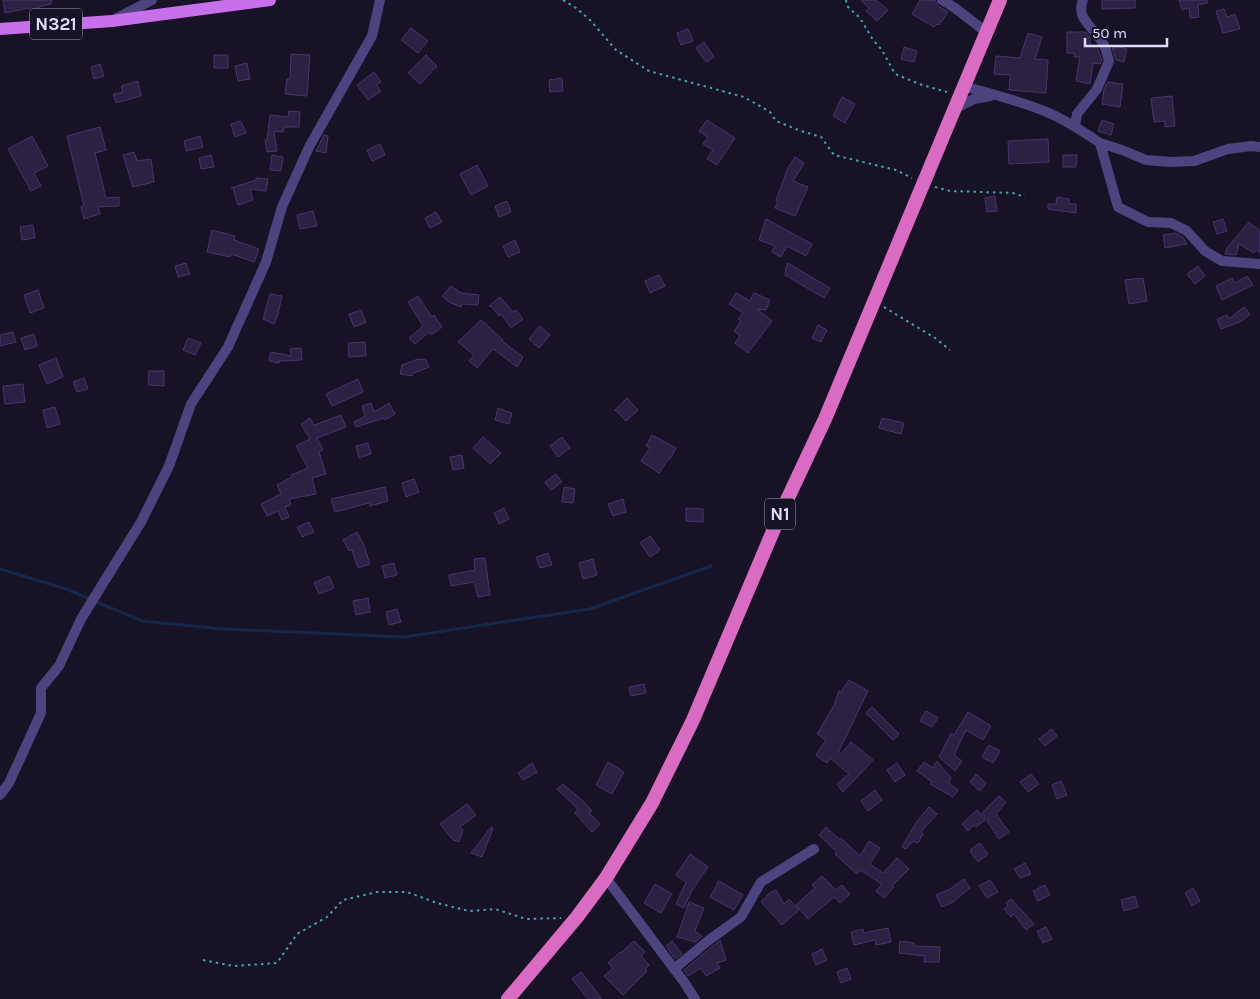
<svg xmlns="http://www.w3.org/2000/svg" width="1260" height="999" viewBox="0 0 1260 999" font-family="Karla,sans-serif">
<rect width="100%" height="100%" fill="#171225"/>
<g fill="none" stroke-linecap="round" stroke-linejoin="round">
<path stroke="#172749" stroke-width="3" d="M0 569 66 589 142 621 223 629 404 637 590 609 711 566"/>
</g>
<path fill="#2b2143" stroke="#45366c" d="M3 0H52L51 4 41 6 31 12 29 8 5 13Z
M861 0H876L888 10 877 21 866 11 869 8Z
M920 0H935L938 6 948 12 939 25 937 24 934 27 912 14Z
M1102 0H1135V8L1102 9Z
M1179 0H1207V3L1198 5 1199 17 1190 18 1189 8 1182 10Z
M1224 9 1227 17 1235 14 1240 29 1223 33 1216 11Z
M411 28 428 41 418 53 401 40Z
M688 29 693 41 681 45 677 33Z
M1067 32H1086L1090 38V45L1096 46 1098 49 1102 61 1100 64 1093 63 1090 84 1076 81 1080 57H1074V53H1067Z
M1028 33 1042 37 1035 59 1048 60 1046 93 1009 90 1010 75 994 74 996 56 1020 58Z
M704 42 714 57 706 62 696 48Z
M1116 46 1127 49 1124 62 1116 60 1112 48H1116Z
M904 47 917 51 914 62 901 59Z
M291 54 310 55 307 96 285 94 287 79H290Z
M214 55H228V68H214Z
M426 55 437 66 420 84 408 73Z
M247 63 250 79 238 81 235 66Z
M100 64 104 76 94 79 91 67Z
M374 72 381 82 376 85 381 91 368 100 357 85Z
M562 78 563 91 550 92 549 80Z
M138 81 141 96 116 103 113 94 123 92 121 86Z
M1108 82 1123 84 1120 107 1102 104 1104 89Z
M1172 96 1175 126 1165 127V121L1154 122 1151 98Z
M842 97 855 104 845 123 833 116Z
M289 111 300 112 299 127H284L283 132 274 131 277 151 267 152 265 140H267L270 115 288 117Z
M707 120 735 138 717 165 707 159 713 150 703 144 708 137 699 131Z
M1102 120 1114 124 1111 135 1098 131Z
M241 121 246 133 235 137 231 124Z
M100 127 106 150 95 153 106 198 119 197V206L98 207 100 214 84 219 81 207 84 206 67 136Z
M324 135 328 136 326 153 316 151Z
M32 136 48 166 34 173 41 186 31 191 8 149Z
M200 136 203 147 186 151 184 141Z
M1048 139 1049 162 1009 164 1008 141Z
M380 144 385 155 372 161 367 150Z
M134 152 137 161 151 159 154 182 133 187 123 155Z
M211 155 214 167 201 169 199 158Z
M272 155 283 157 281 171 270 170Z
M1063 155H1077L1076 167H1063Z
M795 157 804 163 793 181 808 187 795 216 775 208 778 201 776 200 788 168Z
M477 165 488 186 471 195 460 174Z
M256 178 268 179 266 191 250 189 253 200 238 205 233 188H231L256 180Z
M995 196 997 211 987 212 985 198Z
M1057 197 1069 199V204H1076V213L1048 209V204H1056Z
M507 201 511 212 499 217 495 206Z
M313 211 317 226 300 229 297 215Z
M436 212 442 222 430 228 425 218Z
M766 219 812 244 806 256 787 246 781 257 772 252 775 246 759 240Z
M1223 219 1227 231 1217 234 1213 222Z
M1249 222 1260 231V253L1256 250 1254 253 1239 244 1236 255 1225 254 1227 248Z
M33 225 35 238 22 240 20 227Z
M212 230 235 236 234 240 259 249 254 262 231 254 230 257 207 252Z
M1175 233 1183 237 1187 244 1165 248 1163 235Z
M515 240 520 252 508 257 503 246Z
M186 263 190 274 178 277 175 266Z
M788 263 830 288 824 298 785 275 786 268Z
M1198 266 1205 276 1195 284 1187 274Z
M659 275 665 286 650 293 645 281Z
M1247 276 1253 285 1222 300 1216 286 1232 278 1235 283Z
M1143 278 1147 301 1129 304 1125 280Z
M451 286 461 293 479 295 478 305 462 304 461 307 449 302 442 296Z
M38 290 44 308 30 313 24 295Z
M736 293 750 301 754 293 770 300 766 310 757 309 772 321 748 353 735 343 740 336 734 331 741 321 738 319 743 313 729 304Z
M270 294 282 296 278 314 274 324 263 319Z
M418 296 432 317 434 315 442 327 431 335 429 332 415 344 409 338 423 326 408 302Z
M500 297 513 312 516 310 523 319 511 328 501 314 499 316 492 307 489 306Z
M1244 307 1250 314 1242 321 1221 329 1217 319 1227 315 1229 319Z
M361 310 366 322 354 327 349 314Z
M481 320 503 340 502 341 523 357 517 367 493 349 477 368 469 361 474 355 458 342Z
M818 325 827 330 821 342 812 338Z
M540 326 550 335 539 348 529 339Z
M13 332 16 342 0 346V335Z
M34 334 37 346 25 350 21 338Z
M188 338 201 343 195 355 183 350Z
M365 342 366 356 349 357 348 343Z
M301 348 302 360 279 361V363L269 361 271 352 291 356 290 349Z
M56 358 63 377 47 384 39 365Z
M418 359 426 360 429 367 412 374V376L400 374 402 365Z
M149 371H164V386L148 385Z
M84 378 88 389 77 392 73 382Z
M358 379 363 392 332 406 326 394Z
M23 384 25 402 5 404 3 386Z
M627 398 638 410 626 421 615 410Z
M371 403 374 412 389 403 395 414 385 420 384 418 356 427 354 422 365 416 362 406Z
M55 407 60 424 47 428 43 410Z
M498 408 512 413 509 424 495 420Z
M341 415 346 427 317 438 323 450 319 452 326 474 312 478 316 494 289 499 291 505 285 507 289 517 282 520 278 511 267 516 261 504 281 494 277 485 292 477 291 475 308 468 296 446 310 439 301 424 310 418 314 425Z
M882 418 904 423 901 434 879 428Z
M652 435 676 448 670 459 669 458 659 473 641 461 650 448 646 446Z
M483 437 501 453 490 464 473 448Z
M562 437 570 448 558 457 550 446Z
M368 443 371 454 359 458 356 446Z
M462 455 464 468 453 470 450 457Z
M556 474 562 482 551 490 545 482Z
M414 479 419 492 406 497 402 483Z
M385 487 388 501 370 506 369 503 335 512 331 499Z
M564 487 575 489 573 503 562 502Z
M623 499 626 512 613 516 608 504Z
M504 508 509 519 499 524 494 513Z
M686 508 703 509V522L686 521Z
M309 522 314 532 302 537 297 527Z
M357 532 363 543 370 564 358 568 352 550 349 551 343 540Z
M650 536 660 550 650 557 640 543Z
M548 553 552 565 540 568 536 557Z
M485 558 490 595 478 597 474 582 451 586 449 575 475 570 474 559Z
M593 559 597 575 583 579 579 563Z
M394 563 397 575 385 578 382 566Z
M329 576 334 588 319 594 314 583Z
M368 598 370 612 356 615 353 601Z
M397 609 401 622 389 625 386 612Z
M849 680 868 691 838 753 840 755 851 742 873 760 843 792 837 784 849 774 830 758 827 763 816 755 826 740 817 734 834 705 839 691 841 692Z
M644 684 646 693 631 696 629 687Z
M872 707 899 734 893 740 866 713Z
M926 711 938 718 932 727 920 721Z
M968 712 991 726 983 740 966 730 954 755 962 761 955 771 939 757 951 733 954 735Z
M1052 729 1057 736 1045 746 1039 739Z
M989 745 1000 751 993 763 982 757Z
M937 761 951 778 949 783 958 790 953 797 930 784 932 782 917 771 924 762 933 768Z
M608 762 624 772 612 794 596 785Z
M532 763 537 772 523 780 518 773Z
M897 763 905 775 895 782 887 770Z
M976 774 986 783 980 791 970 782Z
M1031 774 1039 784 1028 792 1020 782Z
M1061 781 1067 795 1057 799 1052 785Z
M563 784 583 801 592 811 589 813 600 824 592 832 575 813 578 809 557 789Z
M875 790 882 800 868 811 861 801Z
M999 796 1006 802 996 814 1009 832 999 839 982 813Z
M467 804 476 815 460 827 463 830 459 842 453 840 440 824Z
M929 807 937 814 921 832 923 834 918 843 913 841 906 849 902 847 917 821Z
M977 810 985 820 976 827 974 825 968 831 962 824Z
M491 827 493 828 482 857 471 853Z
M826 827 839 839 841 838 860 856 869 841 880 848 870 864 883 873 897 858 909 869 892 886 894 887 884 898 876 891 882 884 860 870 857 874 835 854 837 852 819 835Z
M980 843 988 854 978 862 971 853V849Z
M690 854 708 867 691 892 684 908 676 904 686 882 676 875Z
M1025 863 1031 874 1020 878 1014 869Z
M822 876 836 890 842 885 850 894 840 903 834 897 808 919 796 905 815 888 812 885Z
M964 879 970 888 953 902 942 907 936 895 950 889Z
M990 880 998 892 987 898 979 886Z
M719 881 743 895 734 910 710 897Z
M655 884 672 894 661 913 644 903Z
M1045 885 1050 895 1038 901 1033 891Z
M1193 888 1200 901 1192 906 1185 893Z
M776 890 784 904 789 899 799 910 782 925 761 902 768 894Z
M1135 896 1138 907 1124 911 1121 900Z
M1011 899 1034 924 1026 930 1014 914 1011 917 1004 909 1008 906 1006 903Z
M689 902 704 908 695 931 702 936 696 942 677 937Z
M1046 927 1052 939 1043 943 1037 931Z
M888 928 891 942 876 945 875 940 854 945 851 932 863 929 864 933Z
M720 940 726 960 717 963 720 968 706 976 701 968 688 976 684 970Z
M634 941 645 952 641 956 649 965 645 969 647 971 623 995 604 976 613 968 608 963 620 952 621 953Z
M672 941 682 954 675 959 666 946Z
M900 941 914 943V946L940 947 939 962H924L925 956 899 953Z
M822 949 827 960 816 965 812 954Z
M847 968 851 979 841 983 837 972Z
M581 972 596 991 602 999H588L572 979Z"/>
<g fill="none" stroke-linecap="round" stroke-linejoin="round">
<path stroke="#40a7aa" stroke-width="2" stroke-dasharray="2.5 4" stroke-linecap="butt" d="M563 0 576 8 590 20 616 50 649 71 744 97 770 112 776 121 801 131 821 137 834 155 896 170 912 178
M846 0 847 6 860 18 873 40 882 50 895 74 922 85 947 92
M935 187 950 191 1013 193 1025 197
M884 307 935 338 950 350
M203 960 234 966 277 963 297 934 327 917 343 900 377 892H407L437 903 469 911 495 909 526 919 561 918"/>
<path stroke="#4b447e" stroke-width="10" d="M942 0 955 8 986 32
M117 18 152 0
M963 86C992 94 1021 101 1049 113 1067 121 1084 132 1100 143L1118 207 1148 222 1171 223 1187 231 1205 251 1222 261 1260 264
M954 109 974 99 991 96
M1075 126 1077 114 1097 89 1109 61C1107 55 1106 47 1102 42 1094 27 1075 19 1083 0
M1100 143 1122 150 1146 160 1170 162 1194 161 1228 149 1251 146 1260 147
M0 795 9 783 41 713V688L59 666 81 619 141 522 169 466 191 404 228 347 266 262 282 207 309 147 372 36 380 0
M606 878 684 982 695 999
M674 969 709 940 741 917 761 882 814 849"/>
<path stroke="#c870ec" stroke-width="12" d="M0 29 112 21 270 0"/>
<path stroke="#da6bc3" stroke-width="14" d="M508 999 577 917 606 878 652 803 693 720 779 517 825 419 1000 0"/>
</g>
<g text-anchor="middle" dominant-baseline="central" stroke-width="5" stroke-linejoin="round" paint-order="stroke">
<g fill="#171225" stroke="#a49fba" stroke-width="1">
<rect x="30" y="8.5" width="52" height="31" rx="4"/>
<rect x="765" y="498.5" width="30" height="31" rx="4"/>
</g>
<g font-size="18" font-weight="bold" fill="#e1dbfa">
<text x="56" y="24">N321</text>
<text x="780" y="514">N1</text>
</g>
</g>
<path d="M1085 38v8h82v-8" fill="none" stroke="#e1dbfa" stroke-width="2.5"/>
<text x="1092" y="38" font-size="15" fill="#e1dbfa" stroke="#171225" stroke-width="4" paint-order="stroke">50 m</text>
</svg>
